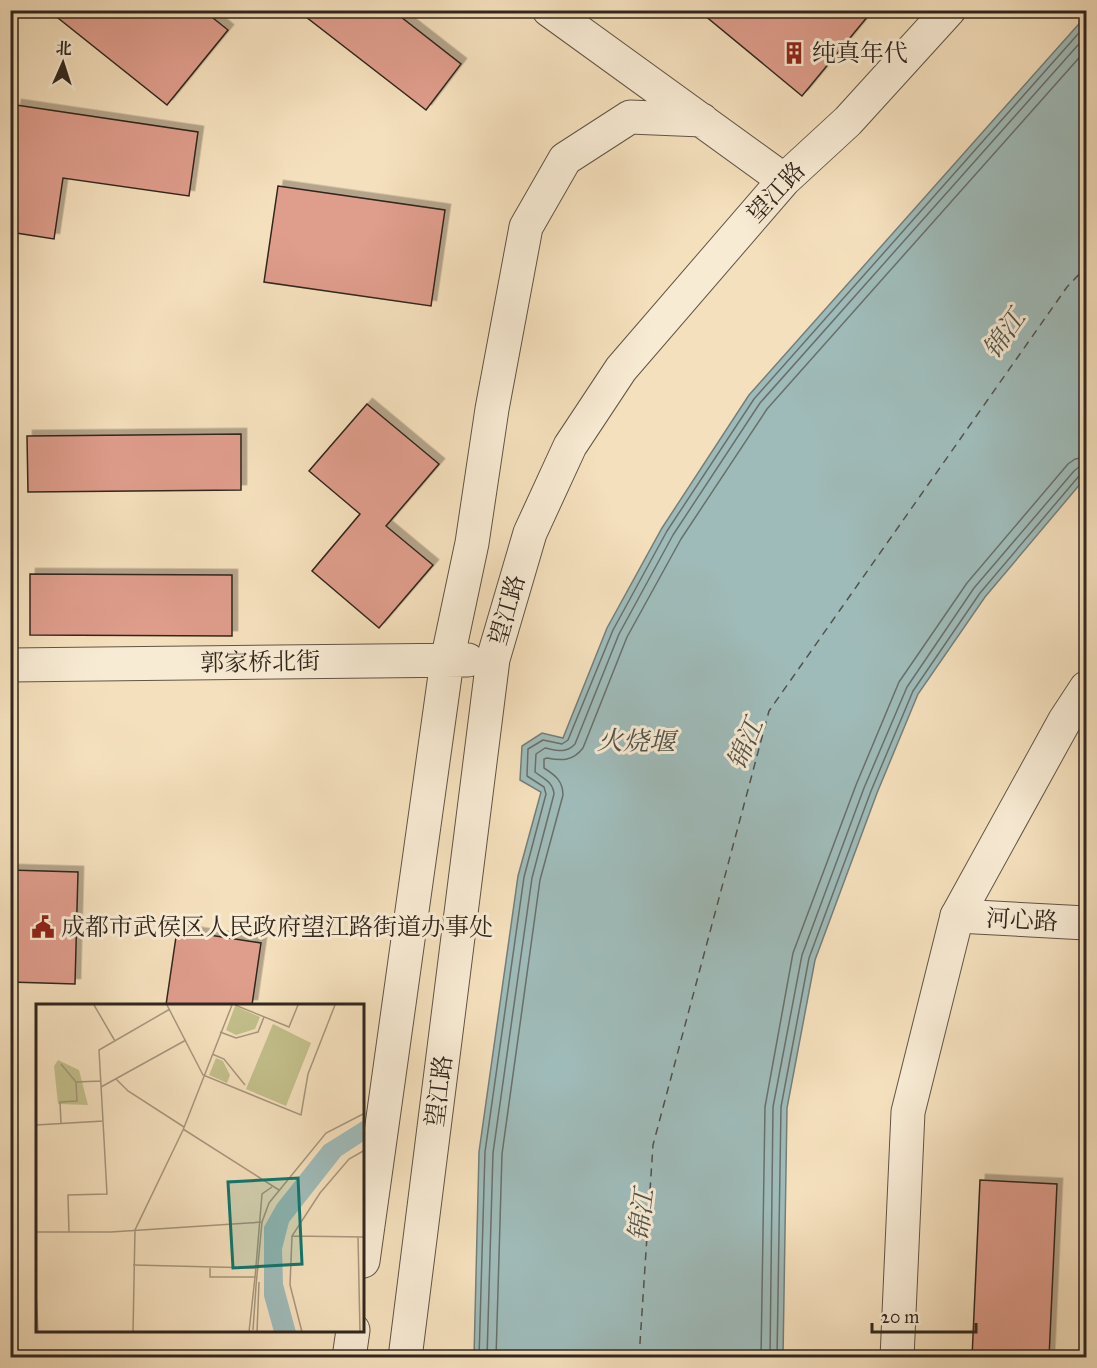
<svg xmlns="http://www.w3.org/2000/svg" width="1097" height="1368" viewBox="0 0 1097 1368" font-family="'IM FELL Great Primer','Noto Serif SC',serif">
<defs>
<filter id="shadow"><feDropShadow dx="5.5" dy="-5.5" stdDeviation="0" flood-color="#0004"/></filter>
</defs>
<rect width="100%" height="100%" fill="#f5e0bd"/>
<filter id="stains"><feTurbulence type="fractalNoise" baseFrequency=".00333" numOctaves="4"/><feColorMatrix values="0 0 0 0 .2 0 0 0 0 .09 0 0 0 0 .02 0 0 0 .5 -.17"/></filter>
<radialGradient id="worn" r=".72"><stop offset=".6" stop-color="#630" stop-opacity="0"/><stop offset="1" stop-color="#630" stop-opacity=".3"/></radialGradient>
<path fill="#9fbbb9" stroke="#737f7b" stroke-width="1.5" d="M1086 16V477L985 597 918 694 877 793 815 960 787 1108 783 1357H474L479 1152 518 876 541 792 520 780 522 746 542 733 563 738 607 628 662 528 749 395Z"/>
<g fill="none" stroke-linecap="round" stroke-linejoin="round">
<path stroke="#68706b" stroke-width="1.5" d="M479 1358 485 1152 524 877 546 794 544 787 527 776 528 749 543 740 562 744 568 740 613 630 667 531 754 399 1086 25
M487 1358 493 1153 532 878 554 794C553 782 544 779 535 772L536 754 545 748C556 750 566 754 575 744L619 634 673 535 760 403 1086 36
M496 1358 502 1154 540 880 563 795C563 781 555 775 544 768V759L547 758C562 761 573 761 583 748L627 637 681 539 767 409 1086 50
M761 1358 765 1107 793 953 856 785 899 682 967 583 1068 464 1075 459 1086 457
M770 1358 773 1107 802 955 864 788 907 687 974 588 1074 471 1079 467 1086 466
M777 1358 781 1107 809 958 871 791 913 691 980 593 1079 476 1086 474"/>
<path stroke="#51534c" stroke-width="1.5" stroke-dasharray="8 6" stroke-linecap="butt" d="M639 1358 653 1145 769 711 1067 287 1086 267"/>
</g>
<path fill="#df9d8c" stroke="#30261d" stroke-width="1.5" filter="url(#shadow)" d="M48 10H203L228 30 167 105Z
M297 10H392L461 64 426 110Z
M698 10H873L802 96Z
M16 105 198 132 189 196 63 178 54 239 10 232V142Z
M278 186 445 210 431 306 264 282Z
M367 404 439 464 386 526 433 565 379 628 312 571 360 514 309 471Z
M241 434V490L28 492 27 436Z
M30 574 232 575V636L30 635Z
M10 870 78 872 75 984 10 982Z
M177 930 261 943 252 1005H166Z
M980 1180 1057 1184 1049 1358H972Z"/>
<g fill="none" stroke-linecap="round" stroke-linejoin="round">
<g stroke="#615445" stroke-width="35">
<path id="minor" d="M957 916 1086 923"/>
</g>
<g stroke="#615445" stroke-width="35">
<path id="tertiary" d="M549 10 784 180
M10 665 468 660
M363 1261 447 661 472 543 492 409 526 227 565 159 630 117 702 120
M349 1358 353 1330
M405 1358 493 659 530 533 570 446 621 369 784 180 848 121 949 10
M897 1358 908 1112 957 916 1065 720 1086 688"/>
</g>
<use href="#minor" stroke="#f8ebd4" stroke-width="33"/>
<use href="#tertiary" stroke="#f8ebd4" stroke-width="33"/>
</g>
<defs>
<g id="building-bare" transform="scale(1.8)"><path d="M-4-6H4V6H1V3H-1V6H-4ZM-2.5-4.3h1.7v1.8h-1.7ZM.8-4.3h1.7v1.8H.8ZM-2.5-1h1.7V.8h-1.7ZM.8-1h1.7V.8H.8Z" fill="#8f2418" stroke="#f8ebd4" stroke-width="2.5" paint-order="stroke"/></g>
<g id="civic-bare" transform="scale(1.8)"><path d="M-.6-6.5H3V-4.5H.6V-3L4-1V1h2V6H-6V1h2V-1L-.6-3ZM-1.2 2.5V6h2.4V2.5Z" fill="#8f2418" stroke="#f8ebd4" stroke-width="2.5" paint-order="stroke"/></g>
</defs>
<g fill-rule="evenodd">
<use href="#building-bare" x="794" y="53"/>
<use href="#civic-bare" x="43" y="927"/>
</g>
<g text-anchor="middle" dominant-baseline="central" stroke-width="6" stroke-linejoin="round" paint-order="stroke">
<g font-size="24" fill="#30261d" stroke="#f8ebd4" text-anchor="start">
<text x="812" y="53">纯真年代</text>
<text x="61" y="927">成都市武侯区人民政府望江路街道办事处</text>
</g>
<g font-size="24" fill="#30261d" stroke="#f8ebd4">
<text transform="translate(776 192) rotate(-47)">望江路</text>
<text transform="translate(507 610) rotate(-74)">望江路</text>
<text transform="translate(260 662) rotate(-1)">郭家桥北街</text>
<text transform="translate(1022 920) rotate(3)">河心路</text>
<text transform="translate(439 1091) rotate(-83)">望江路</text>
</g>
<g font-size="26" font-style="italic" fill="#51534c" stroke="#f8ebd4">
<text transform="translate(1004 334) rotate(-55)">锦江</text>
<text transform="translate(636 741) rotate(1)">火烧堰</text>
<text transform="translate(745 744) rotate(-67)">锦江</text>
<text transform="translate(641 1215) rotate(-83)">锦江</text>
</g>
</g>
<g transform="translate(36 1004)">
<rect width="328" height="328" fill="#f5e0bd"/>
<path d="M199 2 224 13 219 25 200 31 190 26ZM237 20 275 39 250 102 210 85ZM180 54 187 57 194 71 191 79 173 71ZM22 56 43 66 52 101 22 100 18 62Z" fill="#c3c08c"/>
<path d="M328 116V137L305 152 253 218 246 245 247 280 260 328H238L228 292V223L241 200 288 141Z" fill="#9fbbb9"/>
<path fill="none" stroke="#9fbbb9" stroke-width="3" d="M250 328 237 290V248L243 220 261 192 300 147 329 129"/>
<path fill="none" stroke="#a6967d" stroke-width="1.5" d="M58 1 79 37M131 1 167 71 265 111 272 70 299 1M199 1 253 23 262 1M184 28 200 34 222 28 228 13M176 50 188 55 209 81M25 60 40 78M80 75 92 87 148 123M65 83 150 36M25 119 24 98 41 97 40 78 65 77M0 121 67 117 63 46 134 5M147 125 243 186M0 228H75L227 218M33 228 32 191 71 190 67 117M256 232 329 233M322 233 324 328M97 261 223 264M174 264V273H219L213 328M219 274 226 190 236 183M220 282 226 218 233 199 290 129 329 109M0 287 2 328M217 326 220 282M97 328 99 226 147 126 196 1M221 328 223 278M266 328 254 281 256 232 284 189 313 155 329 146"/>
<path fill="#0f766e" fill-opacity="0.15" stroke="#0f766e" stroke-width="3" d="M262 174 266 260 197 264 192 178Z"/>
<rect width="328" height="328" fill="none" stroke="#30261d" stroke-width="3"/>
</g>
<rect width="1097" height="1368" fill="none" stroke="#f5e0bd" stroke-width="36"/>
<rect x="12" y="12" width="1073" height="1344" fill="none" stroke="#30261d" stroke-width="3"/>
<rect x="18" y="18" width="1061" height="1332" fill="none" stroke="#30261d" stroke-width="1.5"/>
<g transform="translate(63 63) rotate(3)" stroke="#f8ebd4" stroke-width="4.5" paint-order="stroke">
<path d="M0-4.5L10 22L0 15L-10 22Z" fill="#30261d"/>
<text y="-9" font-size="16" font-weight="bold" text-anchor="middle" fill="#30261d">北</text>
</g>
<path d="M872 1323v9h104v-9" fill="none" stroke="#30261d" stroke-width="3"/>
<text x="881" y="1323" font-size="18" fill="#30261d" stroke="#f8ebd4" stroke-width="4.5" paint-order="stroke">20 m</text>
<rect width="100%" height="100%" filter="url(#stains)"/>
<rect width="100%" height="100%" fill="url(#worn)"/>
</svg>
